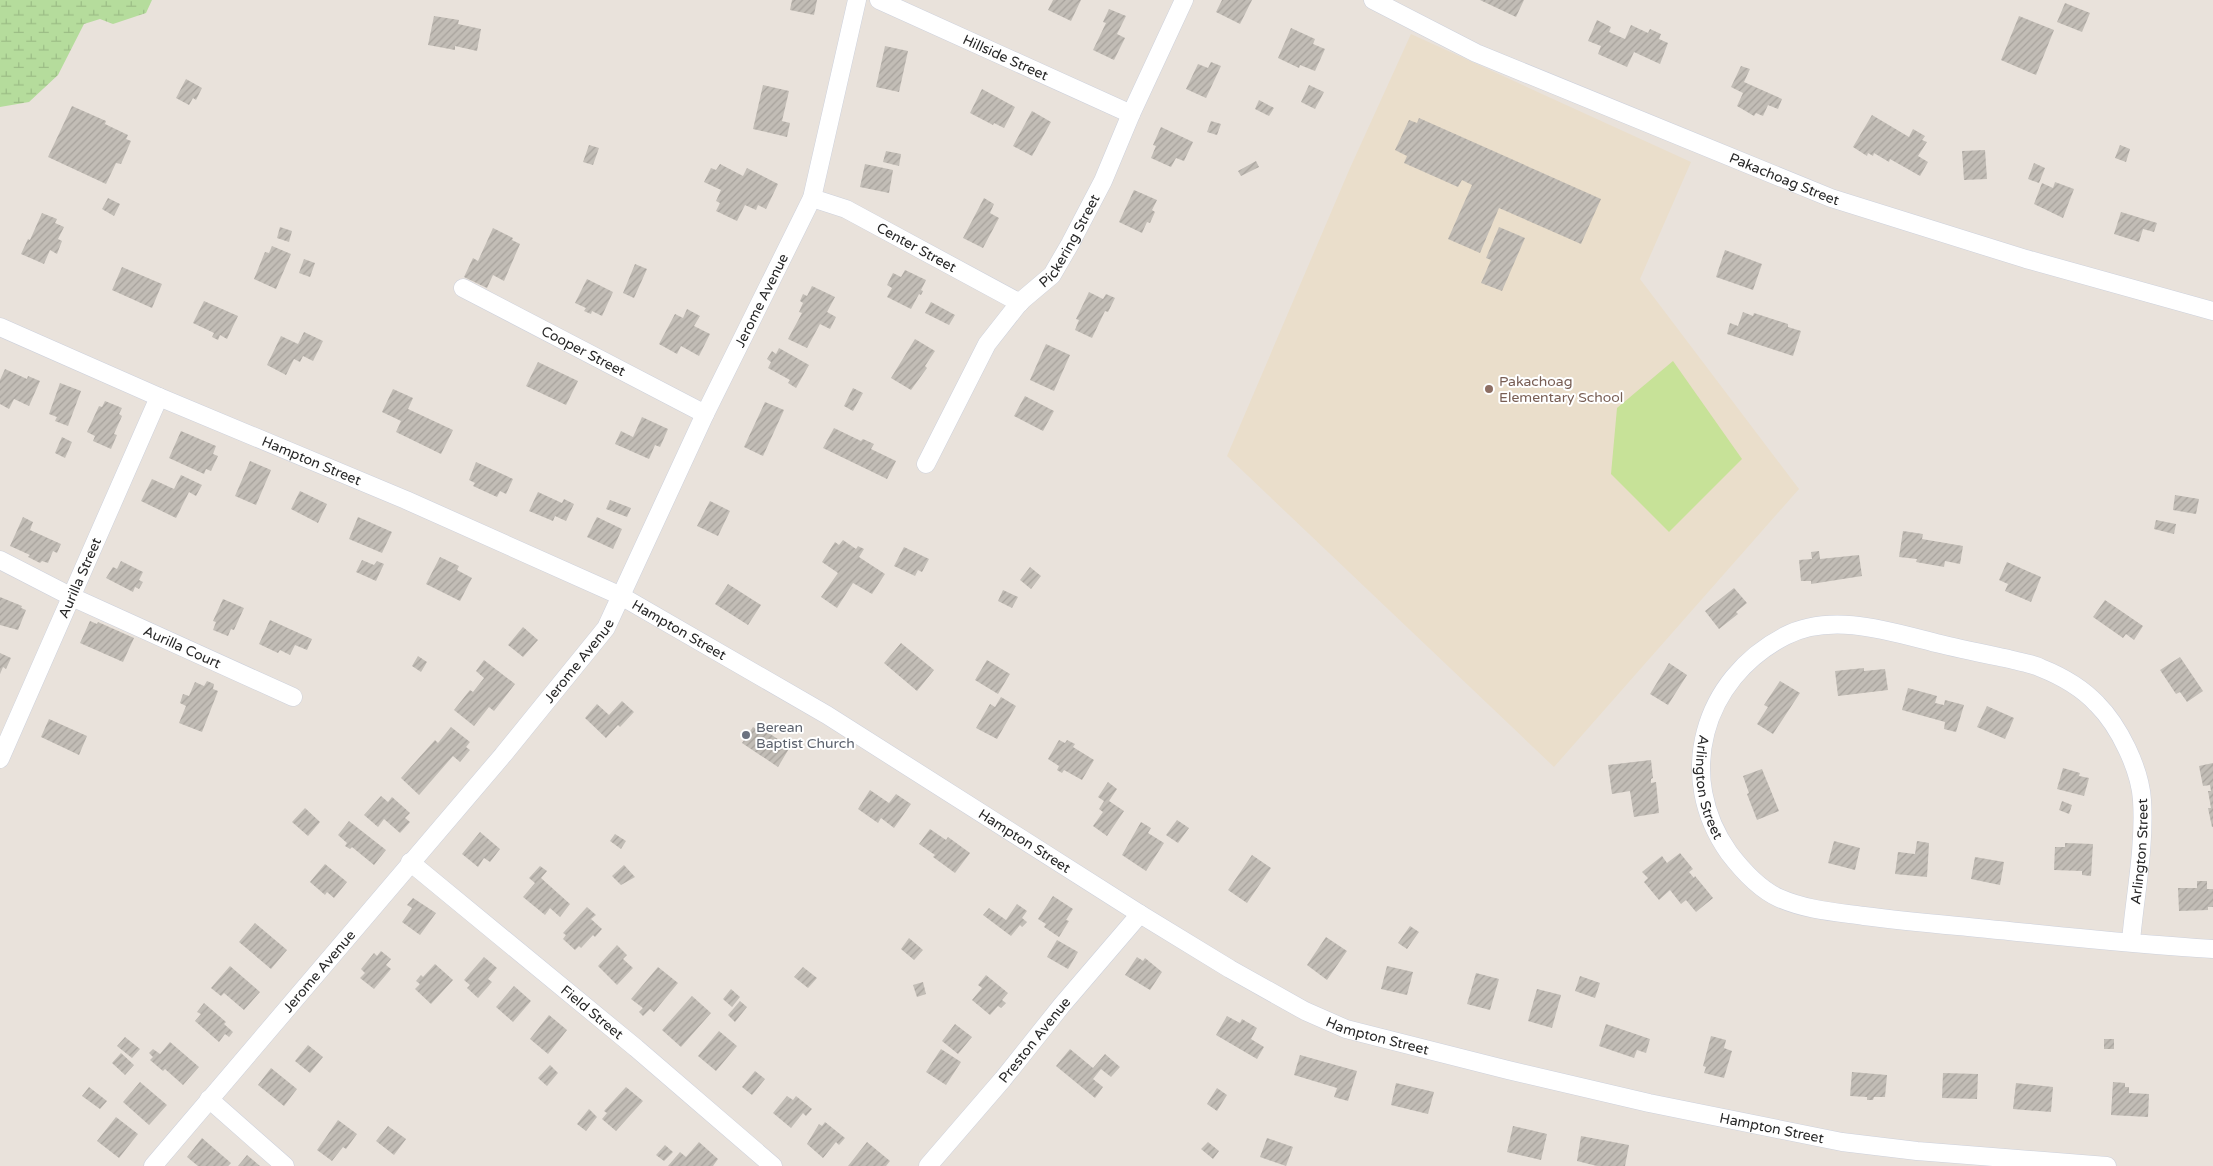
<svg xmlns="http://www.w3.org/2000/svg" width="2213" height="1166" viewBox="0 0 2213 1166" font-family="'Varela Round',sans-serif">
<defs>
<pattern id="wetland-marsh" width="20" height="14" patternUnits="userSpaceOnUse" patternTransform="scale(1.25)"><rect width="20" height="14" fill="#b5dc9c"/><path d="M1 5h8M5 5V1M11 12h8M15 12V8" fill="none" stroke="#9cbd86"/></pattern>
<pattern id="building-hatch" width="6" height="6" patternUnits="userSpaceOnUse" patternTransform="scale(1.25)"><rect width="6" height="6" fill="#c2bdb6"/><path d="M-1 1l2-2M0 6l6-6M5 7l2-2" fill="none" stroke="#a7a29c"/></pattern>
</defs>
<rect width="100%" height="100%" fill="#e9e2db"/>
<path fill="#eadecb" d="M1411 34 1691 162 1640 279 1799 489 1554 767 1227 456 1350 168Z"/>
<path fill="url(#wetland-marsh)" d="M0 0H152L146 13 113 24 100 19 84 24 58 75 29 102 0 107Z"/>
<path fill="#c7e298" d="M1673 361 1742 459 1669 532 1611 474 1617 408Z"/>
<path fill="url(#building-hatch)" d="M792 0H817L814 15 790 10Z
M1053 0H1081L1071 21 1048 10Z
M1222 0H1252L1240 24 1216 12Z
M1480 0H1524L1516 17Z
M2065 3 2090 13 2082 32 2057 22Z
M1109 9 1126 16 1117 34 1125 38 1114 60 1093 50 1106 23 1103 22Z
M434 16 459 20 458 24 481 29 477 51 455 46V50L428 45Z
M2019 16 2054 30 2036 75 2001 60Z
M1597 20 1611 27 1609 32 1625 39 1631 25 1648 33 1650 29 1661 34 1659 39 1668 43 1660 64 1634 52 1627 67 1598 54 1601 46 1588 41Z
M1291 28 1315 39 1313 44 1325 49 1315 71 1300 65 1299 68 1278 58Z
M885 46 908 51 899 92 876 87Z
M1211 62 1221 66 1206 98 1186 89 1198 64 1208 68Z
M1741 66 1750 69 1744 82 1782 99 1778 109 1768 105 1763 116 1756 113 1754 116 1737 106 1743 93 1731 87Z
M186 79 202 88 196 100 193 98 189 105 176 98Z
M763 85 789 91 782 121 790 123 787 137 753 129Z
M1309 85 1324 92 1315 109 1301 102Z
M982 89 1015 107 1004 128 994 123 993 125 970 113Z
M1259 100 1274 108 1269 116 1255 109Z
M72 106 106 121 105 124 128 135 126 139 131 141 121 164 116 163 106 184 48 157Z
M1032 111 1051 122 1032 156 1013 146Z
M1872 115 1909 137 1913 129 1925 136 1922 140 1927 142 1918 156 1928 162 1920 176 1890 159 1889 162 1874 153 1873 156 1868 153 1867 156 1853 147Z
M1419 118 1601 199 1581 244 1499 208 1480 253 1448 239 1472 185 1462 180 1458 187 1404 163 1407 156 1395 150 1409 120 1417 123Z
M1211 121 1221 124 1217 135 1207 132Z
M1161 127 1193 142 1184 161 1176 158 1171 167 1151 158 1156 146 1153 145Z
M589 145 599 148 593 165 583 162Z
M2120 145 2130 149 2126 162 2115 158Z
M1985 150 1987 179 1964 180 1962 151Z
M886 151 901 154 899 166 883 162Z
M1256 161 1259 167 1241 176 1238 171Z
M2034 163 2045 168 2039 183 2028 179Z
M720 164 743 176 747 168 778 184 766 209 758 205 756 210 745 205 737 221 716 211 720 203 716 201 721 190 704 182 711 168 716 170Z
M865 164 893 170 889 193 860 187Z
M2055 182 2074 189 2063 218 2034 204 2042 183 2053 188Z
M1134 190 1157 200 1152 210 1155 212 1150 223 1147 222 1142 233 1119 222Z
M108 198 120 204 114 216 102 209Z
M984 198 994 204 990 213 999 218 983 248 963 238Z
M2121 212 2157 223 2154 232 2143 229 2139 242 2114 234Z
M42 213 57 219 55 223 64 227 58 239 62 241 57 254 50 250 44 264 21 254 28 239 30 240Z
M280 227 292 231 289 242 277 238Z
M1499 227 1525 238 1502 291 1481 283 1491 260 1486 258Z
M493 228 513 238 512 240 520 244 504 281 493 275 487 288 464 277 473 258 478 261Z
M272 246 291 254 276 289 254 279 265 252 269 253Z
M1725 250 1762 264 1753 290 1716 277Z
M304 259 315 263 310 277 299 273Z
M635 264 647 269 634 298 623 293Z
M122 267 162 284 152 308 112 290Z
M905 270 926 280 921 290 923 291 921 295 919 294 911 309 887 297 892 288 887 285 893 273 901 277Z
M587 279 613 292 602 316 592 311 591 314 584 311 586 308 575 303Z
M812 286 835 297 827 312 836 317 830 329 820 324 807 348 788 339 802 313 799 312 803 303 800 301 803 294 807 296Z
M1089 292 1103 299 1106 294 1115 298 1108 312 1105 311 1092 338 1075 330 1079 320 1076 319Z
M204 301 238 316 227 339 220 335 218 340 212 337 214 333 193 323Z
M931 302 955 315 949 325 925 313Z
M687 309 700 316 694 326 710 334 699 356 681 346 677 354 659 344 675 314 683 318Z
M1743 312 1753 316 1754 313 1788 324V327L1801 331 1793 356 1727 334 1730 323 1738 326Z
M304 332 323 341 313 361 303 356 300 362 294 359 286 375 267 365 281 336 298 344Z
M915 339 935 351 925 366 927 368 911 390 891 378Z
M1046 344 1070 355 1054 391 1030 380Z
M779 348 809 365 796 388 788 383 790 380 768 368 771 362 767 359 772 351 776 354Z
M538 362 578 381 566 405 526 386Z
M5 369 27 379 28 376 40 381 29 406 14 399 9 409 0 404V380Z
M60 383 81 391 68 426 55 421 57 417 49 414Z
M853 388 863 393 853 411 844 406Z
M393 389 413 398 408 409 453 430 441 454 396 432 401 421 382 412Z
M1025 396 1054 411 1043 431 1014 416Z
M105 401 122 408 119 414 122 416 114 434 117 435 111 449 93 441 95 436 87 432 99 406 102 407Z
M765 402 784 410 763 456 744 447Z
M642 417 668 429 660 447 655 445 649 459 615 444 621 431 633 437Z
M834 428 861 441 863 439 874 444 871 449 896 461 887 479 823 448Z
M181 431 216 446 213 454 218 456 211 471 206 469 204 474 169 458Z
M62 437 72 442 65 458 55 453Z
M250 461 271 470 256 505 235 496Z
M476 462 513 479 506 494 500 491 497 497 473 486 475 483 469 480Z
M181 475 202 485 196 496 189 492 176 518 141 501 152 479 174 489Z
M300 491 327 504 318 523 291 509Z
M538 492 562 503 564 499 574 504 566 521 555 516 553 521 529 511Z
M2175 495 2199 499 2196 514 2173 510Z
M610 500 631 508 627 517 606 509Z
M710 501 730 511 718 536 697 526Z
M23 517 33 522 30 530 61 544 57 553 53 551 48 563 42 561 40 563 28 557 30 555 10 546Z
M358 517 392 532 382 553 349 539Z
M597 517 622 529 613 549 587 537Z
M2156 520 2176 524 2174 534 2154 529Z
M1903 531 1923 534 1922 539 1963 546 1960 564 1945 561 1944 567 1916 562 1917 559 1899 557Z
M843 540 856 549 858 546 864 549 859 557 885 574 872 594 853 583 837 608 821 597 838 573 822 562 835 542 839 545Z
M904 547 929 559 922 572 918 570 915 576 894 566Z
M1819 551 1820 559 1859 555 1862 576 1811 584V581H1801L1799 560 1812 559 1811 552Z
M440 557 459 566 457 570 472 578 460 601 426 584Z
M362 560 374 565 377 561 384 564 376 581 356 572Z
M121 561 143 572 139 580 143 582 139 589 135 587 133 592 106 578 113 567 117 569Z
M2007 562 2041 577 2031 602 2005 591 2008 584 1999 580Z
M1030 567 1041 576 1031 589 1020 580Z
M728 584 761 605 748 625 715 604Z
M1734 588 1747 603 1736 612 1738 614 1719 629 1705 611Z
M1003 590 1018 597 1012 608 998 601Z
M0 597 22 606 21 608 26 610 18 630 0 625Z
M223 599 244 608 234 630 231 629 228 636 213 630 216 622 213 621Z
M2105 600 2143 626 2134 640 2126 634 2123 638 2093 617Z
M270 620 312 639 307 650 295 645 290 655 280 650 278 653 259 644Z
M90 621 97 624 98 622 134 638 123 662 80 643Z
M523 627 538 640 523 657 508 645Z
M901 643 934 670 917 691 884 663Z
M0 653 11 658 6 669 3 667 0 674Z
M418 656 427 662 421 672 412 666Z
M2180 657 2203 691 2187 702 2180 692 2176 694 2160 670Z
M484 660 515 684 494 711 489 707 474 726 454 710 470 690 473 692 484 678 476 671Z
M987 660 1010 674 998 694 975 680Z
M1669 663 1687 675 1668 705 1650 694Z
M1864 668V671L1885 669 1888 690 1838 696 1835 671Z
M207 681 214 684 213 689 218 691 202 732 179 723 186 706 180 703 183 694 189 696 195 682 204 686Z
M1780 681 1800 693 1773 734 1757 724 1768 707 1764 705Z
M1908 688 1937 696 1935 703 1944 705 1945 700 1964 705 1956 732 1944 729 1945 722 1902 710Z
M1001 697 1016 706 997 739 976 728 990 704 995 707Z
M622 701 634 712 620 727 618 725 606 738 585 718 597 704 609 715Z
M1987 706 2014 718 2005 739 1977 727Z
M49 719 87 736 79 755 41 737Z
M451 727 470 742 466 747 470 750 460 762 453 756 419 795 401 778 435 740 438 743Z
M753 727 763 733 764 730 790 747 778 767 742 743Z
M1059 740 1065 743 1067 740 1075 744 1073 747 1094 760 1082 780 1064 770 1062 773 1057 770 1059 766 1048 759Z
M1651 760 1653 778 1651 779V783L1656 782 1659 813 1634 817 1630 791 1612 794 1608 765Z
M2213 763V827H2212L2208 808H2211L2208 791H2211L2210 785 2203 786 2199 766Z
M2063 768 2080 773 2079 776 2089 778 2084 796 2057 789Z
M1762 769 1779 811 1757 820 1747 794 1749 793 1743 776Z
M1108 782 1117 789 1109 801 1124 811 1107 836 1093 826 1103 812 1099 809 1104 801 1098 797Z
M870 790 889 803 896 794 911 804 894 828 881 818 878 823 858 809Z
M381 796 388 802 392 797 410 813 405 818 410 822 400 833 384 819 378 827 364 815Z
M2062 801 2072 805 2069 814 2059 810Z
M305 808 320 822 308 836 292 822Z
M1177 820 1189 828 1178 843 1166 835Z
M349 821 386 850 374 865 352 847 350 849 345 846 347 843 338 835Z
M1141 822 1151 828 1148 833 1164 843 1146 871 1122 855Z
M930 829 946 840 948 837 970 853 955 873 933 857 935 855 919 844Z
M480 832 500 849 490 862 484 858 478 867 462 854Z
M615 834 626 841 621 849 610 841Z
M1834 841 1860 848 1855 870 1828 863Z
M1917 841 1929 843 1927 877 1895 874 1898 852 1915 854Z
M2065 843 2093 844 2091 876 2082 875V871L2054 870 2055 847H2065Z
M1680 853 1693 869 1689 872 1694 878 1695 876 1713 898 1696 912 1686 900 1681 904 1670 890 1659 900 1644 882 1648 878 1642 872 1662 856 1667 863Z
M1252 855 1271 868 1247 903 1228 890Z
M1975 857 2004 862 2000 885 1971 879Z
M325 864 347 882 334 898 327 892 325 895 310 882Z
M624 865 635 877 621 885 612 876Z
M540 866 547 871 541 878 570 904 560 917 550 908 545 915 523 897 535 883 529 878Z
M2197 881H2207V889H2213V907H2208V910L2179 911 2178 888H2197Z
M1053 896 1073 909 1066 920 1069 921 1059 937 1044 927 1046 924 1038 919Z
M413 898 436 913 420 935 402 922 412 908 407 905Z
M1017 904 1027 911 1022 918 1027 922 1022 927 1020 925 1011 936 983 915 989 908 1006 920Z
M587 907 596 915 591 919 602 929 595 937 593 935 581 948 579 946 575 950 563 939 566 935 563 933Z
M255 923 287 950 271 969 239 942Z
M1410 926 1419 932 1407 949 1398 943Z
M1326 937 1347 951 1327 980 1307 965Z
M909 938 923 950 914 960 901 949Z
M1057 940 1078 952 1068 969 1047 957Z
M617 945 627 955 623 959 633 968 617 985 598 966Z
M381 951 391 959 386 965 391 969 374 989 360 978 365 973 361 969 374 953 377 956Z
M484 957 497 968 488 979 492 982 478 998 467 988 470 985 464 980Z
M1137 957 1143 961 1145 958 1162 972 1150 990 1125 975Z
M435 964 453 980 431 1004 415 989 420 984 416 981 421 975 423 977Z
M230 966 260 992 244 1010 224 993 221 996 211 988Z
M1387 966 1413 972 1407 995 1381 989Z
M658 967 678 983 654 1012 650 1009 643 1016 639 1012 643 1008 631 999Z
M803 967 817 978 808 988 794 977Z
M1476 973 1499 979 1490 1010 1467 1004Z
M986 975 1008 993 1002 1000 1006 1003 1001 1008 998 1006 990 1015 972 1000 982 988 978 985Z
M1580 976 1600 983 1595 998 1575 991Z
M923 982 926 994 917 997 913 985Z
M514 986 531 1001 513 1022 496 1007Z
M731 989 740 997 732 1007 723 999Z
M1537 989 1561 995 1552 1028 1528 1021Z
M692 996 711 1013 681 1047 662 1030Z
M740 1001 747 1007 735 1022 728 1015Z
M204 1003 226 1022 224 1024 233 1032 229 1037 225 1034 219 1042 195 1021 201 1014 197 1012Z
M549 1015 567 1030 548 1054 530 1039Z
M1227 1016 1240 1023 1242 1019 1257 1028 1251 1039 1264 1047 1257 1059 1216 1035Z
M955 1024 972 1037 958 1054 942 1041Z
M1606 1024 1650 1039 1646 1053 1637 1050 1634 1058 1599 1046Z
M719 1031 737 1046 716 1071 698 1056Z
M1711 1036 1726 1040 1724 1048 1732 1051 1724 1078 1704 1073 1706 1067 1703 1066Z
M125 1037 140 1049 132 1058 117 1046Z
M2104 1039H2114V1049H2104Z
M170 1042 199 1067 183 1085 165 1069 163 1071 150 1060 153 1057 149 1053 153 1049 160 1054Z
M308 1045 323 1057 310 1073 295 1061Z
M941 1049 961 1062 946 1085 926 1072Z
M1070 1049 1093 1068 1105 1054 1120 1067 1111 1077 1101 1069 1093 1079 1103 1087 1095 1098 1056 1066Z
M121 1053 134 1065 125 1075 112 1063Z
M1300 1055 1357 1071 1348 1101 1334 1097 1337 1088 1294 1075Z
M550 1065 558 1073 547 1086 538 1078Z
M271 1068 297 1089 284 1106 258 1085Z
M755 1071 765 1079 752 1095 742 1087Z
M1852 1072 1887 1075 1885 1097H1874L1873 1100H1867V1097L1850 1096Z
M1943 1073 1978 1074 1977 1099 1942 1098Z
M140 1082 167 1105 149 1125 123 1102Z
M2113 1082 2125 1083V1087H2129V1093L2149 1094 2148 1117 2111 1115Z
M1396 1083 1434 1092 1428 1114 1391 1105Z
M2016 1083 2053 1087 2051 1112 2013 1109Z
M89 1087 107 1101 100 1109 82 1096Z
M626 1087 643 1101 616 1131 602 1119 607 1113 604 1111Z
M1217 1088 1227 1095 1217 1111 1207 1104Z
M787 1096 793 1100 796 1096 812 1109 806 1116 803 1113 791 1128 773 1113Z
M589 1109 597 1117 586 1131 577 1124Z
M116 1117 138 1134 119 1158 97 1141Z
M338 1120 357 1134 346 1149 343 1147 332 1161 317 1150Z
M825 1122 845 1138 839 1145 836 1142 823 1158 807 1144 819 1124 822 1126Z
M388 1126 406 1139 394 1155 376 1141Z
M1513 1126 1547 1134 1541 1160 1507 1152Z
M1581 1136 1629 1145 1625 1166H1597L1577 1161Z
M202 1138 231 1163 228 1166H198L187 1157Z
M1267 1138 1293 1147 1286 1166 1260 1157Z
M699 1142 718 1159 713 1166H668L680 1152 686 1157Z
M867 1142 890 1161 886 1166H848Z
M1208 1142 1219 1151 1213 1159 1201 1149Z
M665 1145 673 1152 664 1161 656 1155Z
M247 1155 260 1166H238Z"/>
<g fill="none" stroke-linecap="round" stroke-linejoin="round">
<g stroke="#cdd1dc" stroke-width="19">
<g id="minor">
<path id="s1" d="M879 0 1131 114"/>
<path id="s2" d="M1373 0 1476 53 1831 198 2026 259 2213 311"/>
<path id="s3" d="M812 198 846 209 1020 303"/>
<path id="s4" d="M463 288 705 414"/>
<path id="s5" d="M0 327 159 397 406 500 621 596 827 715 1140 914 1230 969 1305 1011 1346 1029 1508 1070 1649 1103 1842 1142 1917 1151 2107 1166"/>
<path id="s6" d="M926 464 987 344 1020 302 1052 275 1070 244 1103 181 1131 114 1184 0"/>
<path id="s7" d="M0 560 72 597 293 697"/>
<path id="s8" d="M0 759 159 397"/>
<path id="s9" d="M410 862 636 1048 773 1166"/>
<path id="s10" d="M2131 941C2135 895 2145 847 2142 800 2140 769 2119 726 2097 704 2082 688 2061 676 2041 668 2031 663 2019 662 2009 659 1985 654 1960 649 1936 643 1889 631 1831 612 1785 636 1702 679 1675 777 1729 853 1742 870 1759 889 1779 898 1806 910 1835 912 1864 916 1895 920 1926 923 1958 926 2042 934 2128 944 2213 949"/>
<path d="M209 1099 285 1166"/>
<path id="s11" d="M153 1166 503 755 606 628 705 414 812 198 857 0"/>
<path id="s12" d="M928 1166 1003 1079 1062 1005 1140 914"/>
</g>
</g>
<use href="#minor" stroke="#fff" stroke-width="18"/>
</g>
<circle fill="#8d6e63" stroke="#fff" stroke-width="2" cx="1489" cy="389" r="5"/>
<circle fill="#6b7280" stroke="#fff" stroke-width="2" cx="746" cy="735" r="5"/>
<g text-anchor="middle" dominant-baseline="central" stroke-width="4" stroke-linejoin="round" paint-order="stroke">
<g font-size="14" fill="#282828" stroke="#fff">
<text stroke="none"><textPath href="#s1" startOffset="139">Hillside Street</textPath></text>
<text stroke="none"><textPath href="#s2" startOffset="449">Pakachoag Street</textPath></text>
<text stroke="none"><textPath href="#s6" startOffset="268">Pickering Street</textPath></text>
<text stroke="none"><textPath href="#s3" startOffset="116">Center Street</textPath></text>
<text stroke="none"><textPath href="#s11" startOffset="1066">Jerome Avenue</textPath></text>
<text stroke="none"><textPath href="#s4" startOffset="136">Cooper Street</textPath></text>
<text stroke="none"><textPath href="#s5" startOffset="339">Hampton Street</textPath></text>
<text stroke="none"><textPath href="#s8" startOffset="198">Aurilla Street</textPath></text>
<text stroke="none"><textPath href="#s5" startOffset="744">Hampton Street</textPath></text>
<text stroke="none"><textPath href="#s7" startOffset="202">Aurilla Court</textPath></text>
<text stroke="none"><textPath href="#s11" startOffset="661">Jerome Avenue</textPath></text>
<text stroke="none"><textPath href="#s10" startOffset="764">Arlington Street</textPath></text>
<text stroke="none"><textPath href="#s5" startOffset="1149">Hampton Street</textPath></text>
<text stroke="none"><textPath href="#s10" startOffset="90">Arlington Street</textPath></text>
<text stroke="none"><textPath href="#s11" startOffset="256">Jerome Avenue</textPath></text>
<text stroke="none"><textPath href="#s9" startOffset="236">Field Street</textPath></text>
<text stroke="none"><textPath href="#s5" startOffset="1554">Hampton Street</textPath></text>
<text stroke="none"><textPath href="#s12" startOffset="165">Preston Avenue</textPath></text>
<text stroke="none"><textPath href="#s5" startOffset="1959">Hampton Street</textPath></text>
</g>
<g font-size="14" fill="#785e54" stroke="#fff" text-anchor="start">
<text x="1499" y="381">Pakachoag<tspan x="1499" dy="16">Elementary School</tspan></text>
</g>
<g font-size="14" fill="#5b616d" stroke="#fff" text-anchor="start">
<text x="756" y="727">Berean<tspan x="756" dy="16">Baptist Church</tspan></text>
</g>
</g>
</svg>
